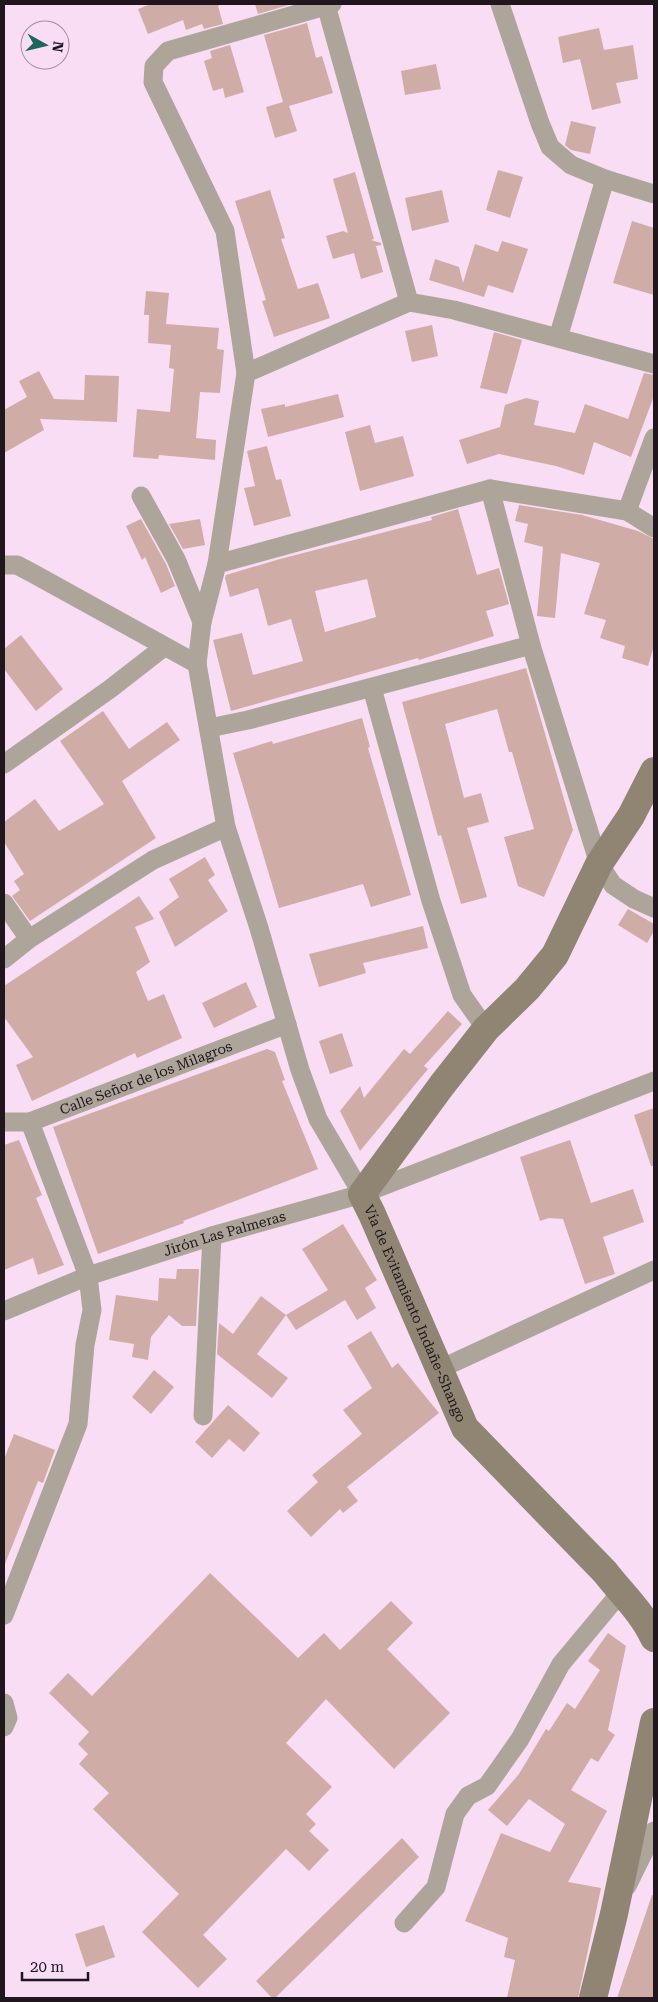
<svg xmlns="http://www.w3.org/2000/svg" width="658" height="2002" viewBox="0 0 658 2002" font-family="'Roboto Serif',serif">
<rect width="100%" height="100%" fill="#f8ddf5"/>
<path fill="#d0aca7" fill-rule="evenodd" d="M151 4H221L218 6 223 24 204 29 202 24 186 30 183 20 148 34 138 9Z
M255 4H292L258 14Z
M307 23 316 58 322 56 333 93 289 106 297 131 275 138 266 107 283 102 264 35Z
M599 28 604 50 633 45 638 79 616 83 621 103 592 110 580 59 563 63 558 37Z
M230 45 244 92 225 98 223 88 213 91 204 61 212 58 210 51Z
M436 64 441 89 405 95 401 71Z
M571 121 596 127 590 154 571 150 565 145Z
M498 170 523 177 510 218 486 210Z
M355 172 374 239 371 240 381 243V245L376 246 383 272 361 279 354 253 333 259 326 236 343 231 348 233 333 179Z
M270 190 285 238 281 239 298 289 318 283 330 318 274 337 262 301 266 300 235 201Z
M442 190 449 222 412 231 405 198Z
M632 221 654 228V295L613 283Z
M502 241 528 249 513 293 488 285 484 297 429 280 435 259 459 267 463 283 475 244 498 252Z
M146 291 169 293 166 324 219 328 217 349 224 350 220 393 200 392 196 438 216 440 215 460 159 455 158 459 133 457 137 409 170 412 174 369 169 368 171 345 148 343 149 315H144Z
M432 325 438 356 412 362 405 331Z
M494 332 522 340 507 394 480 388Z
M39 371 54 399 84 400 85 375 119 376 117 422 40 419 44 430 4 453V410L27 397 19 381Z
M644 373 654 375V396L631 457 594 442 584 475 556 466 499 454 467 464 459 440 500 427 505 405 526 398 539 401 534 425 575 433 585 404 628 419Z
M338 394 344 417 268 437 261 409 285 404V407Z
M370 425 375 443 403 436 414 476 360 491 345 432Z
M267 446 276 480 281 479 291 516 254 526 244 488 255 486 247 451Z
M519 505 582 515 638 531 654 539V646L648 666 622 658 625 646 600 638 606 620 584 614 600 563 561 553 555 618 537 616 543 547 524 542 528 524 515 521Z
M458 509 477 575 499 568 509 604 486 611 494 636 419 660 418 658 231 711 213 640 242 633 253 675 303 661 291 619 268 626 258 588 230 597 225 578 226 575 280 559 432 520 431 517ZM367 579 376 617 325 632 315 591Z
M141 519 166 564 175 586 161 593 145 557 142 560 126 526Z
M200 519 205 545 183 549 169 524Z
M21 635 63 689 36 711 4 669V649Z
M526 668 573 830 544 897 518 886 504 837 534 829 512 752H509L497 709 445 724 464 798 481 793 489 822 467 828 487 897 461 904 441 835 438 836 402 702Z
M103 711 129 749 167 722 180 740 122 781 156 838 30 921 12 896 20 890 14 881 24 874 4 842V822L35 799 59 831 104 804 60 741Z
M362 718 370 747 368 748 411 895 371 907 363 884 279 908 233 753 272 741 273 744Z
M205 857 215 875 208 880 228 911 175 947 159 912 179 897 169 879Z
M139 896 154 919 135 927 150 962 136 972 148 1001 164 994 182 1038 137 1058 135 1053 32 1101 16 1065 33 1057 4 1017V986Z
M628 909 654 924V931L647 943 618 925Z
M423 926 428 948 363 963 366 973 319 987 309 954Z
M246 982 257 1007 214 1028 202 1003Z
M448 1011 462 1024 424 1066 428 1069 360 1151 340 1111 360 1086 364 1098 404 1049 410 1054Z
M342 1033 353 1066 330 1074 319 1041Z
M267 1049 275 1052 285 1080 282 1081 318 1169 183 1221 184 1223 98 1254 53 1127Z
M654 1108V1166H651L634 1115Z
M19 1140 42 1195 36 1198 64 1265 38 1275 33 1258 4 1270V1145Z
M570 1140 591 1203 633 1189 644 1222 603 1237 615 1274 585 1284 563 1219 549 1218 540 1221 520 1157Z
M343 1224 377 1280 365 1288 376 1308 357 1320 345 1300 296 1330 286 1315 328 1290 302 1249Z
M177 1269H199L196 1326H182L169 1315 151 1337 148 1360 132 1357 134 1344 109 1340 116 1295 158 1301 159 1278 176 1279Z
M261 1296 286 1315 257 1354 288 1378 272 1398 217 1354 219 1323 233 1334Z
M371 1331 392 1368 398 1363 439 1413 347 1487 358 1501 343 1513 340 1509 311 1537 287 1511 318 1482 312 1475 362 1434 343 1410 372 1388 347 1346Z
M154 1370 174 1387 151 1414 132 1397Z
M228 1405 260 1433 244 1452 229 1439 212 1458 195 1442Z
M14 1434 55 1450 43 1483 38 1481 5 1564 4 1459Z
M210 1573 298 1658 324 1633 340 1650 391 1601 413 1623 387 1649 450 1713 394 1769 326 1699 286 1743 332 1787 306 1814 316 1824 309 1831 329 1850 309 1871 286 1849 203 1935 227 1959 198 1988 142 1932 179 1894 93 1809 109 1793 79 1764 88 1754 78 1744 89 1732 49 1693 68 1673 92 1696Z
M608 1633 626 1646 608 1730 615 1735 598 1762 591 1758 571 1790 607 1811 568 1882 601 1888 578 1998H507L515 1960 504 1957 508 1938 465 1921 501 1833 550 1852 565 1824 529 1799 507 1826 488 1810 519 1774 546 1729 549 1731 567 1703 575 1709 600 1670 588 1661Z
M402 1838 419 1857 275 1998H272L256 1981Z
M652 1895 654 1896V1998H617Z
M104 1925 115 1957 86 1967 75 1934Z"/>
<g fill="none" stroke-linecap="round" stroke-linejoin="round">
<g stroke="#ada599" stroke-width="19">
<path d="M500 4 540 123 550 147 571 165 605 179 558 338"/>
<path d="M326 5 409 302"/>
<path d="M605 179 654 194"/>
<path d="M246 373 225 231 153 82 154 66 168 51 332 4"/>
<path d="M490 489 531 645 599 864 613 885 634 899 654 908"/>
<path d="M141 496 176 559 202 622 197 664 226 827 259 928 300 1070 318 1119 362 1194"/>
<path d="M627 511 654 438"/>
<path d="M217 564 246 373 409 302 454 310 654 364"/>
<path d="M4 565H17L34 574 197 664"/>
<path d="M202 622 217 564 490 489 627 511 654 528"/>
<path d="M372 688 431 901 462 995 486 1029"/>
<path d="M209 728 248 720 531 645"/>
<path d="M4 764 110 689 164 647"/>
<path d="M4 903 29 939"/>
<path d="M4 959 29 939 153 860 226 827"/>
<path id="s1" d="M4 1122H30L287 1024"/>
<path id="s2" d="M4 1311 88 1276 212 1236 362 1194 654 1081"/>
<path d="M440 1369 654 1270"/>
<path d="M203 1416 212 1236"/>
<path d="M4 1615 78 1424 85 1345 92 1310 88 1276 30 1122"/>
<path d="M4 1703 8 1718 4 1727"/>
<path d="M627 1886 654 1831"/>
<path d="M404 1923 436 1887 455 1814 468 1796 487 1786 520 1739 561 1664 621 1592"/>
</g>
<g stroke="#908573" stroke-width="28">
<path id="s3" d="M654 771 631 816 599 864 555 955 527 989 486 1029 442 1085 362 1194 372 1214 465 1428 605 1572C622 1594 642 1612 654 1638"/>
<path d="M593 1998 614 1914 654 1722"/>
</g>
</g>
<g text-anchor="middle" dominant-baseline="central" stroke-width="4.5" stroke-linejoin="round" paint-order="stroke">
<g font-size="14" fill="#1f161e" stroke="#f8ddf5">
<text stroke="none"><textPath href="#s1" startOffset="150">Calle Señor de los Milagros</textPath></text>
<text stroke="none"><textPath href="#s2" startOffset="234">Jirón Las Palmeras</textPath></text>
<text stroke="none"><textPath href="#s3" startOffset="648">Vía de Evitamiento Indañe-Shango</textPath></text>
</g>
</g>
<rect width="658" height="2002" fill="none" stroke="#1f161e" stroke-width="10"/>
<g transform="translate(45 45) rotate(98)"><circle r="24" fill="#f8ddf5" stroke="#a18d9f"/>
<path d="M0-4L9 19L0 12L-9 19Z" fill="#1c665d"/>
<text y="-8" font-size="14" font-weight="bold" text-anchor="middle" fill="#1f161e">N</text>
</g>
<path d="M22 1972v8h66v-8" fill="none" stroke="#1f161e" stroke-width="2.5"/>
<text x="30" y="1972" font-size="15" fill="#1f161e" stroke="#f8ddf5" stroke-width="4" paint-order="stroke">20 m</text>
</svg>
